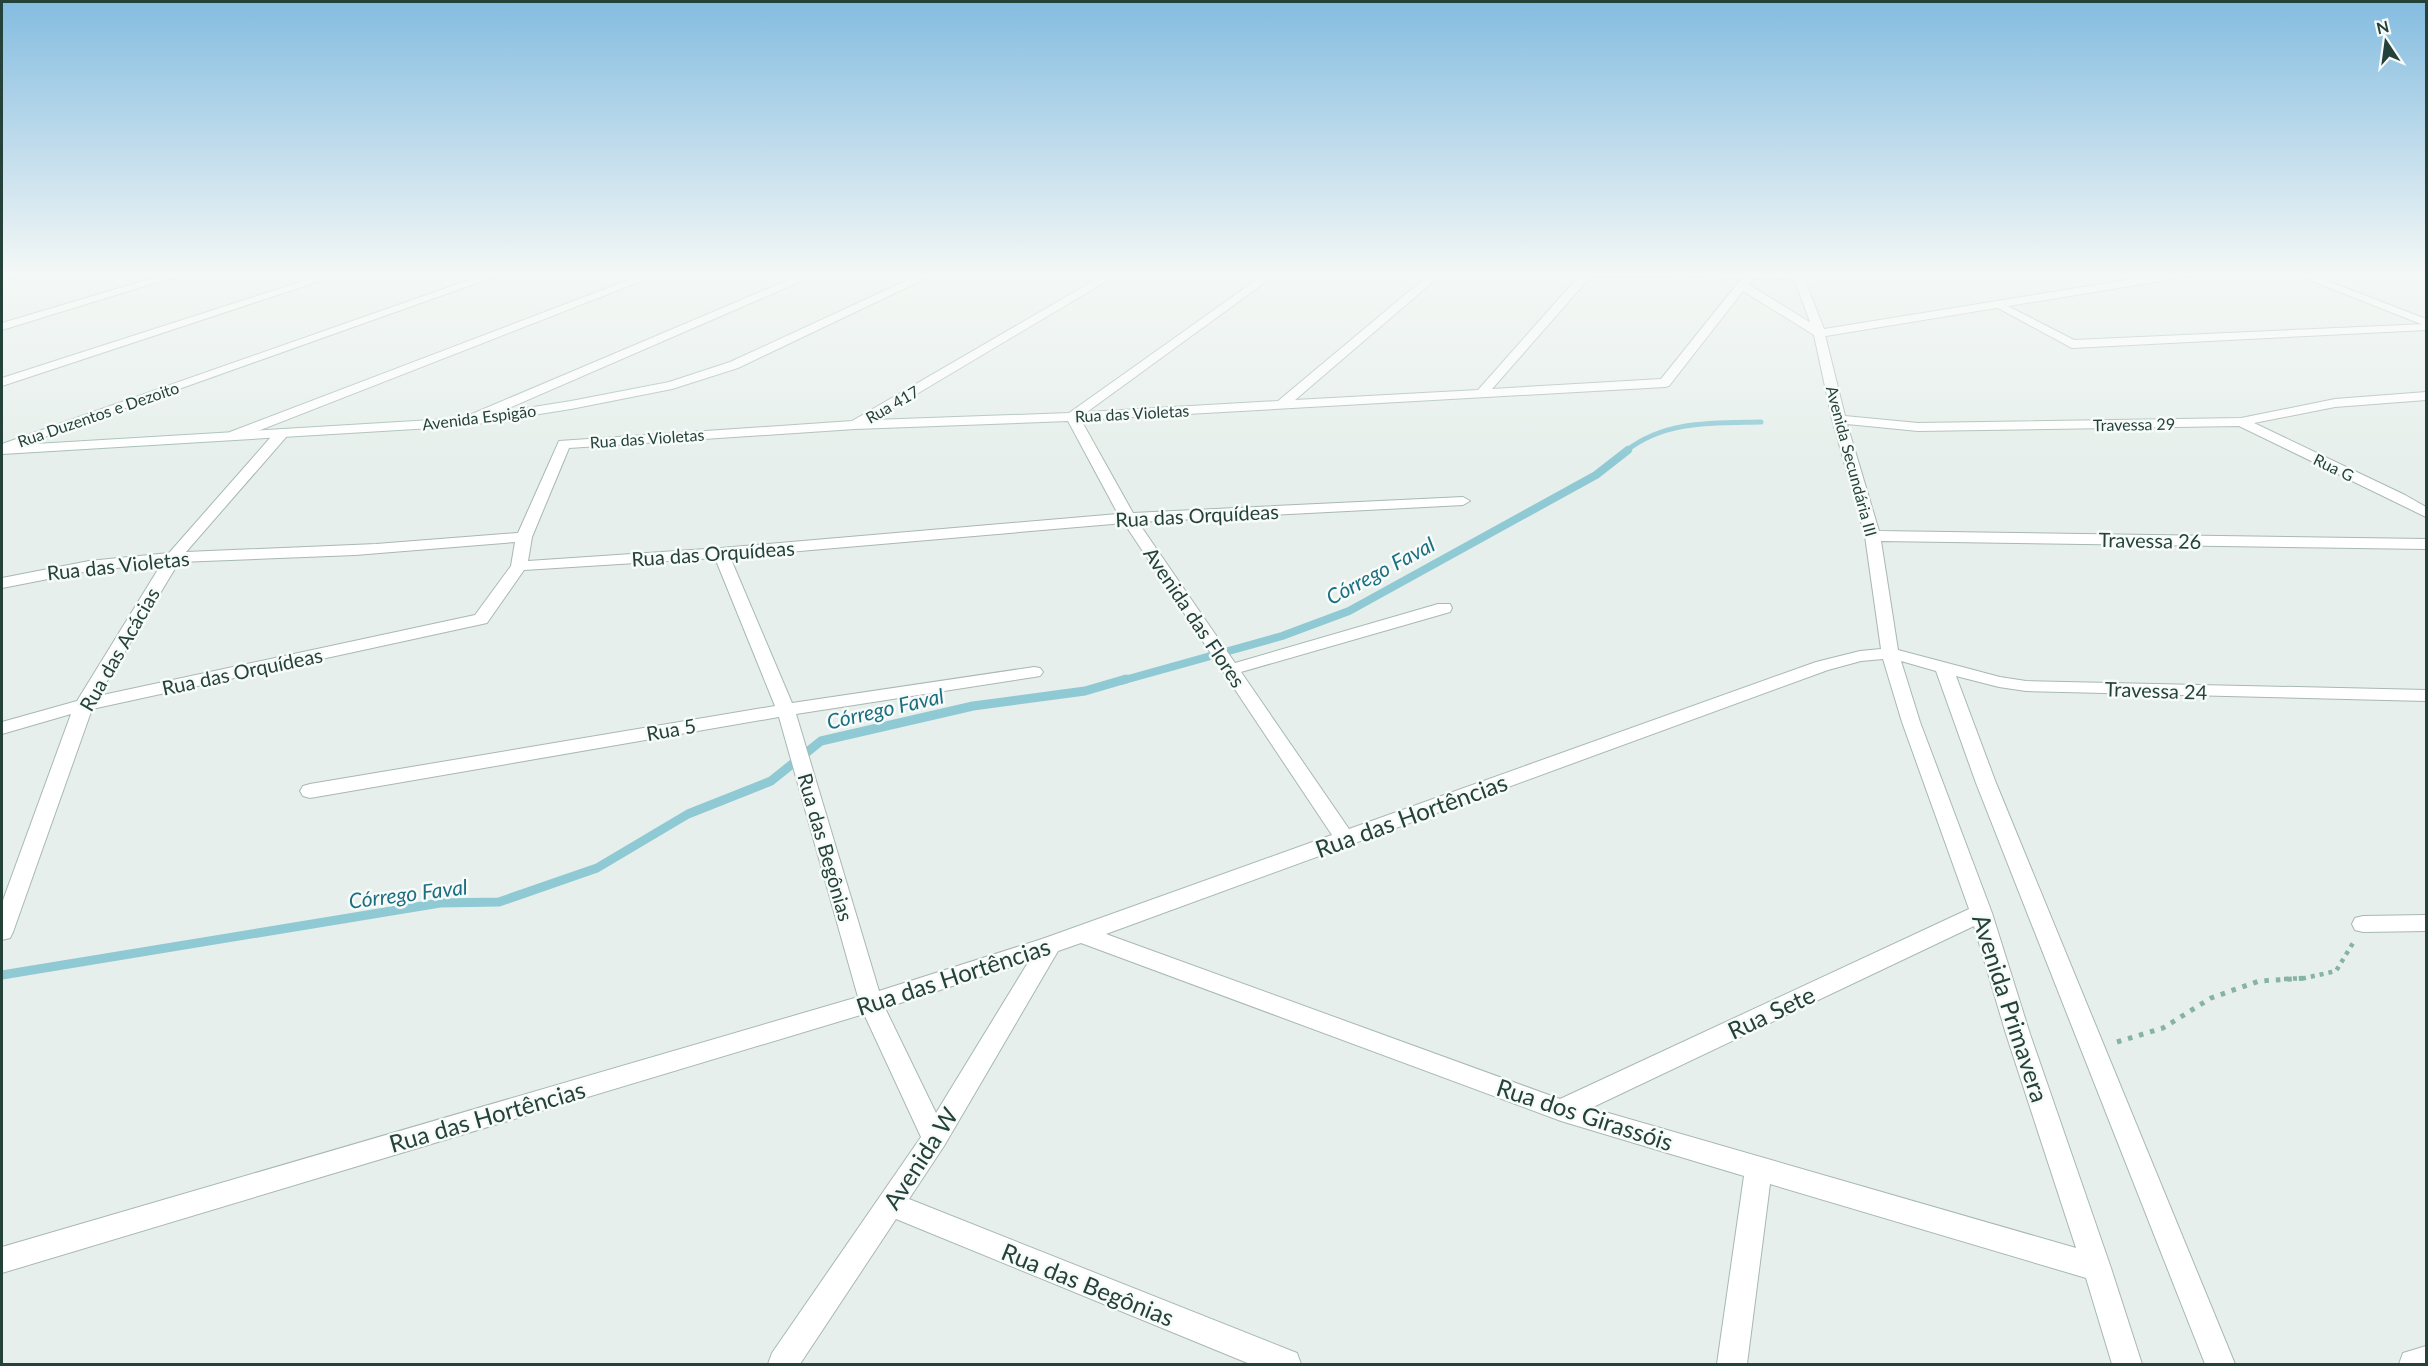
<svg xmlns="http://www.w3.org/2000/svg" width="2428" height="1366" viewBox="0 0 2428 1366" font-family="Lato,sans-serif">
<rect width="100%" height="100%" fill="#e6efeb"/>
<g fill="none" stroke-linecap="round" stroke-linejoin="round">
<path stroke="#8ec9d4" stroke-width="5" d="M1626 451C1665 420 1714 423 1761 422"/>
<path stroke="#8ec9d4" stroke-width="8" d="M1121 681 1282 636 1349 611 1596 475 1628 450"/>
<path stroke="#8ec9d4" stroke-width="9" d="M2 975 440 903 499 902 597 868 688 814 771 781 821 741 973 706 1085 691 1126 679"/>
<g stroke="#a8b8b2" stroke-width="2">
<path id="street" d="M7 273H25L2 281V275Z
M170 273H187L2 330V323Z
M328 273H344L2 386V378Z
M489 273H505L2 452V444Z
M647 273H662L240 438H230L228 435 230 432Z
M805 273H820L470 425 465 426 458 422 460 419Z
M1107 273H1120L873 420 1069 413 1266 273H1278L1087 412 1278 401 1431 273H1443L1295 400 1478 390 1579 276H1558L1553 273H1817L1798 278H1753L1748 284 1824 331 1845 416 1918 423 2241 418 2335 399 2426 392V400L2335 407 2254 423 2405 495 2426 507V517L2239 426 1918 431 1847 424 1879 531 2426 539V549L1881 541 1898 650 2000 677 2026 681 2426 690V701L2026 691 1999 687 1956 676 1996 783 2235 1364H2205L1976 783 1936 671 1901 661 1920 722 1992 913 2030 1034 2111 1268 2142 1364H2112L2086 1278 1770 1184 1747 1364H1717L1744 1176 1561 1121 1081 943 1058 951 944 1146 909 1199 1297 1353 1301 1364H1250L896 1219 800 1364H768L772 1353 921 1137 864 1014 2 1273V1247L858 997 779 717 310 798 303 796 300 791 303 786 310 784 775 706 715 558 524 570 487 623 92 709 13 932 10 938 2 940V903L71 714 2 734V722L77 701 162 563 89 571 2 588V578L89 561 169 553 277 430 282 429 289 433 287 436 186 552 376 544 518 533 559 441 852 421ZM1591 276 1742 278 1661 379 1492 389ZM1743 291 1814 335 1832 419 1865 536 1881 649 1860 651 1816 662 1349 829 1241 672 1450 612 1452 608 1450 604H1438L1235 663 1138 522 1463 505 1470 501 1463 497 1133 513 1081 420 1665 387 1669 386ZM1068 421 1118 514 721 548 528 561 532 537 569 448 855 429ZM1124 523 1332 835 1042 939 879 991 796 714 1034 677 1040 676 1043 672 1040 668 1034 667 792 703 730 557ZM515 542 511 566 475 615 98 696 179 562 355 555ZM1883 659 1902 722 1969 909 1560 1099 1106 934 1828 670 1861 661ZM1974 926 2006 1034 2076 1248 1591 1108ZM1029 961 936 1113 885 1008Z
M2000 302 2074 340 2426 324V330L2072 348 1996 307V303Z
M2426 915V931L2363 932 2355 930 2352 924 2355 918 2363 916Z
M2426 1346V1364H2399L2403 1353Z"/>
</g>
<g stroke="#a4bbb3" stroke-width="2">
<path id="secondary" d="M923 273H937L738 368 672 389 571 409 465 426 2 454V446L465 418 571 401 669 382 730 362Z
M1792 273H1802L1824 329 2170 273H2196L2191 276 1820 337 1814 333Z
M2292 273H2307L2426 319V326Z"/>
</g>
<path stroke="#86b3a5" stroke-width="4.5" stroke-dasharray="4 5" stroke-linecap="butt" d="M2284 979 2305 978 2336 971 2353 943"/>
<path stroke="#86b3a5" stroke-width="5" stroke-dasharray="4.5 7" stroke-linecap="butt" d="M2117 1042 2163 1028 2211 998 2259 981 2306 978"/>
<use href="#street" fill="#fff" fill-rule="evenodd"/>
<use href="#secondary" fill="#fff" fill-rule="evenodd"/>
</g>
<linearGradient id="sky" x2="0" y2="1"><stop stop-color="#84bce0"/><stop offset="0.59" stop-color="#f4f8f6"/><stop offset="1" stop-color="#f4f8f6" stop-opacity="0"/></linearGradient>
<rect width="2428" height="464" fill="url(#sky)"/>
<g text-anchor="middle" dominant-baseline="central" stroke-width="5" stroke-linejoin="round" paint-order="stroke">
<g font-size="16" fill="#24423a" stroke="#f7fbf9">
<text transform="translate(892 404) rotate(-30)">Rua 417</text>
<text transform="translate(1132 413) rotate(-3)">Rua das Violetas</text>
<text transform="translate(98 414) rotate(-19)">Rua Duzentos e Dezoito</text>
<text transform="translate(479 417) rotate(-7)">Avenida Espigão</text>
<text transform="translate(2134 424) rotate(-1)">Travessa 29</text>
<text transform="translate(647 438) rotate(-4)">Rua das Violetas</text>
<text transform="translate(1852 461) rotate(75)">Avenida Secundária III</text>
<text transform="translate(2334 467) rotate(26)">Rua G</text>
</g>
<g font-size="20" fill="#24423a" stroke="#f7fbf9">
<text transform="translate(1197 515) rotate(-3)">Rua das Orquídeas</text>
<text transform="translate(2150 540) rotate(1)">Travessa 26</text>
<text transform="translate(713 553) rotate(-4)">Rua das Orquídeas</text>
<text transform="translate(118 565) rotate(-6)">Rua das Violetas</text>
<text transform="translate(1195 617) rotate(56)">Avenida das Flores</text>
<text transform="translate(119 649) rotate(-60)">Rua das Acácias</text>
<text transform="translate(242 671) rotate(-12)">Rua das Orquídeas</text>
<text transform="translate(2156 690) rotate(2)">Travessa 24</text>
<text transform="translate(671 729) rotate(-10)">Rua 5</text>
<text transform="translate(826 847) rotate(74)">Rua das Begônias</text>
</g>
<g font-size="21" font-style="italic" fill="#1c6f80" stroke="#f7fbf9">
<text transform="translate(1380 570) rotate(-28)">Córrego Faval</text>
<text transform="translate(885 708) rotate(-13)">Córrego Faval</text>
<text transform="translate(408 893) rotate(-7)">Córrego Faval</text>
</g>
<g font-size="24" fill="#24423a" stroke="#f7fbf9">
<text transform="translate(1411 815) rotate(-20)">Rua das Hortências</text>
<text transform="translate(953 976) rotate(-18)">Rua das Hortências</text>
<text transform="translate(2011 1008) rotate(72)">Avenida Primavera</text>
<text transform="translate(1771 1012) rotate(-25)">Rua Sete</text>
<text transform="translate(1585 1114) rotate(18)">Rua dos Girassóis</text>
<text transform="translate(487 1116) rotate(-16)">Rua das Hortências</text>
<text transform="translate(920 1158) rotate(-57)">Avenida W</text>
<text transform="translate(1088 1284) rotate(22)">Rua das Begônias</text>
</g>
</g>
<rect width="2428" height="1366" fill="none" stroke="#24423a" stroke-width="6"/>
<g transform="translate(2386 42) rotate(347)" stroke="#f7fbf9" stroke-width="4.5" paint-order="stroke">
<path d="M0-4.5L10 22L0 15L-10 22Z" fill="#24423a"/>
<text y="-9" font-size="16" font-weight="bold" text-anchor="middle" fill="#24423a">N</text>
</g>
</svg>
